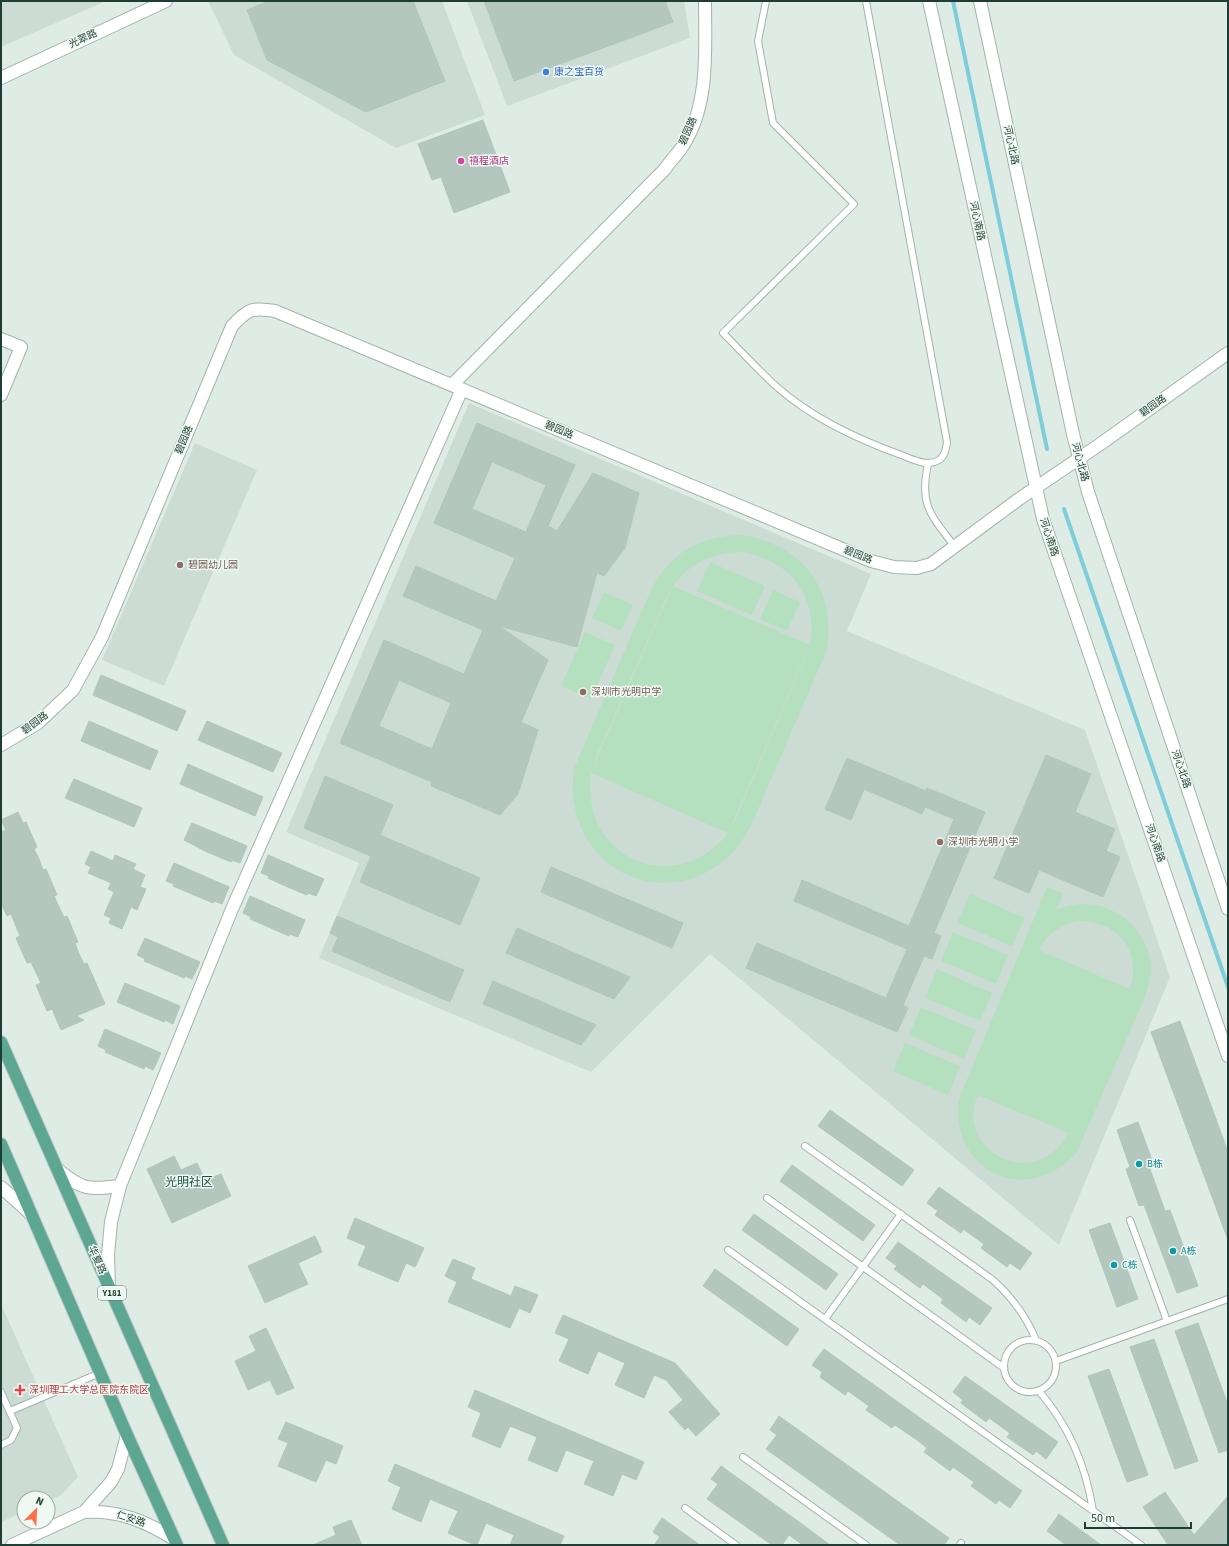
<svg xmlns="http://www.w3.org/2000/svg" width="1229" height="1546" viewBox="0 0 1229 1546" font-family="'Source Sans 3','Noto Sans SC',sans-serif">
<rect width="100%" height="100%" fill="#deece5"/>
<path fill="#ccdcd4" d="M1 1H106L1 47Z
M208 1H442L485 115 396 148 234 55Z
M467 1H684L690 38 507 106Z
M469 403 871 574 847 631 1085 730 1170 977 1059 1245 710 954 591 1072 319 958 359 863 286 832Z
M195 443 257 470 164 686 102 660Z
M1 1304 78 1477 61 1495 48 1501V1498H24V1512L1 1522Z"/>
<path fill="#b4e0bf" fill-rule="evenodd" d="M742 535C803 545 836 588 827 650L750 828C695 928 558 881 574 768L651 590C671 552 699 536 742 535ZM740 552C789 559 819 596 810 645L673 586C690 563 712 553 740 552ZM669 592H670L594 765 595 760ZM808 651 735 821 731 827 807 652ZM591 773 728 833C675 900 579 858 591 773Z
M710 562 765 586 752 615 697 591Z
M773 590 800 602 787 631 760 619Z
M604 592 633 605 621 631 592 618Z
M585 632 615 645 591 699 561 686Z
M1047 887 1063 894 1056 910C1099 891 1148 920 1151 967 1151 977 1148 986 1146 995L1077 1152C1029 1207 952 1175 958 1101ZM1078 921C1118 921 1142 950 1130 989L1039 950C1047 934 1060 925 1078 921ZM978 1095 1068 1133V1134C1035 1194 953 1150 978 1095Z
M970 894 1025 918 1012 946 957 923Z
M953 932 1008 955 996 984 941 961Z
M937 969 992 993 980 1021 925 998Z
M921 1007 976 1030 964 1059 909 1035Z
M905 1043 960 1066 948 1095 893 1071Z"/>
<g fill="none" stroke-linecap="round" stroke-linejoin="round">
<path stroke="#7fcdd8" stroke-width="4" d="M953 1 1047 449
M1064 509 1228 987"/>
</g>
<path fill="#b3c7be" stroke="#b0c6bc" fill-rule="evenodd" d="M269 1H413L445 81 366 112 267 60 247 10Z
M484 1H665L673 22 514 81Z
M483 120 510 192 454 213 441 177 432 180 418 144Z
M477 423 575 465 548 526 557 531 593 473 639 493 625 548 604 576 597 573 577 647 499 626 548 660 521 722 538 730 518 794 500 815 431 786 432 782 340 743 384 640 464 674 483 630 403 596 416 566 496 601 515 558 434 523ZM492 462 546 485 526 532 472 509ZM399 680 451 703 432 749 379 726Z
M101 675 186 711 177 731 93 695Z
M89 721 158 751 150 770 81 741Z
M207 721 282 753 273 772 198 740Z
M1046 755 1091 774 1075 812 1115 829 1106 851 1120 857 1103 897 1039 870 1029 893 994 878Z
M847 758 926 791 927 788 985 812 934 933 941 936 932 959 924 956 903 1005 908 1008 897 1032 746 968 757 943 886 998 907 949 794 901 802 880 909 926 954 819 925 807 922 814 864 789 851 820 825 809Z
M188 764 263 797 255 816 180 784Z
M325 776 393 805 380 835 480 878 460 925 360 882 371 856 304 828Z
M74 779 142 808 134 827 65 798Z
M18 812 23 823 26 822 37 847 34 849 39 859 43 870 46 869 57 895 54 896 59 907 64 917 67 916 78 942 75 943 79 954 84 964 87 963 105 1004 76 1016 84 1020 61 1030 52 1009 47 1011 36 985 41 983 31 962 27 963 16 938 20 936 11 914 7 916 1 903V832L6 830 1 820Z
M192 823 247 846 240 863 232 860 231 862 207 852 184 840Z
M91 851 113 861 115 855 136 864 133 869 145 875 140 887 146 889 137 910 131 907 122 929 109 923 111 918 104 915 114 892 108 889 111 883 88 873 91 867 85 864Z
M268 855 324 879 316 896 308 893 307 895 283 885 268 878 269 876 261 873Z
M174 863 229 887 222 904 214 901 213 903 173 886 174 884 166 881Z
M551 867 683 923 672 948 541 892Z
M250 896 305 920 298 937 290 934 289 936 250 919 251 917 243 913Z
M337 916 464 970 450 1002 332 951 338 937 330 933Z
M517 928 630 977 614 999 506 953Z
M145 938 200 962 192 979 185 976 184 978 144 961 145 959 137 955Z
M493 981 596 1025 581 1045 483 1004Z
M125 983 180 1006 173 1024 165 1020 164 1022 117 1002Z
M1180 1021 1228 1152V1240L1151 1032Z
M105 1029 161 1053 153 1070 145 1066 144 1069 105 1052 106 1050 98 1046Z
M830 1110 914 1170 902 1186 818 1126Z
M1138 1122 1152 1160 1147 1161 1165 1211 1170 1210 1198 1286 1177 1293 1144 1205 1139 1206 1126 1169 1130 1167 1117 1130Z
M174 1156 181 1170 197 1163 205 1180 221 1174 231 1196 172 1223 147 1169Z
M792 1165 875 1225 863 1241 780 1181Z
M939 1187 1032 1253 1020 1270 1010 1263 1007 1267 981 1248 984 1244 963 1229 961 1233 935 1215 938 1211 927 1203Z
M754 1214 838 1274 826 1290 742 1230Z
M355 1218 424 1248 415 1267 406 1263 398 1282 358 1265 366 1246 347 1238Z
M1110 1223 1138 1299 1117 1307 1089 1230Z
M315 1236 322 1252 298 1263 308 1284 265 1303 248 1266Z
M898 1242 992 1308 980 1325 969 1317 966 1322 941 1303 943 1299 923 1284 920 1288 894 1269 897 1266 886 1258Z
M453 1259 475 1268 471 1279 511 1296 515 1286 538 1295 530 1313 519 1308 510 1328 448 1302 457 1282 445 1276Z
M715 1269 799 1329 787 1346 703 1286Z
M563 1315 675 1363 720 1414 696 1436 688 1427 685 1430 669 1412 683 1400 666 1380 654 1375 644 1398 615 1385 625 1363 598 1351 588 1374 559 1361 569 1339 555 1333Z
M1198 1323 1228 1405V1450L1219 1453 1175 1331Z
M266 1328 294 1388 277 1395 270 1380 248 1390 235 1361 256 1351 249 1336Z
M1154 1339 1198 1461 1175 1469 1130 1347Z
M824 1349 1022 1491 1010 1508 999 1500 996 1504 971 1486 974 1482 953 1467 950 1471 924 1452 927 1448 917 1440 895 1425 892 1428 866 1410 869 1406 848 1391 845 1395 820 1377 822 1372 812 1365Z
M1109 1369 1148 1475 1127 1482 1088 1376Z
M965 1376 1058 1442 1046 1459 1036 1451 1033 1455 1007 1437 1010 1433 989 1418 986 1422 961 1403 963 1400 953 1392Z
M475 1390 644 1462 636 1480 622 1474 613 1496 584 1484 594 1461 566 1450 557 1472 528 1460 537 1437 510 1426 500 1448 472 1436 481 1413 468 1407Z
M779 1416 949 1538 944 1545H900L766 1449 777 1435 770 1430Z
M286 1422 343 1446 336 1464 326 1460 316 1482 278 1466 288 1443 278 1439Z
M395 1464 564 1536 560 1545H510L514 1535 486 1523 477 1545H475L448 1533 458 1511 430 1499 421 1522 392 1509 401 1487 388 1481Z
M721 1466 806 1527 830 1545H803L789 1535 782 1545H772L707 1499 718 1484 711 1479Z
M1165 1492 1194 1535 1228 1496V1545H1168L1143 1507Z
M1059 1514 1101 1545H1066L1047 1531Z
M662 1518 700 1545H654L660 1537 653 1532Z
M351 1520 362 1545H313L336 1535 333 1527Z"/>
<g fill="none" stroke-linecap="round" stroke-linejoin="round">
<g stroke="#a1b4ac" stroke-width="8">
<path id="service" d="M766 1 758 41 773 123 854 204 723 333C741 351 758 370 777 387 813 419 859 440 904 456 914 460 928 467 939 460 945 456 946 449 947 442L866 1
M928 464C919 506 931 515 955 547
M805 1146 993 1280C1012 1297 1026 1316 1036 1340
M767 1198 1004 1368
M1130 1220 1167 1321
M728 1250 1141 1545
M825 1319 901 1214
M1004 1366a26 26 0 1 1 52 0a26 26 0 1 1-52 0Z
M1056 1361 1228 1299
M1039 1391C1069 1426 1086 1465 1093 1511
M1 1392 17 1428 11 1440 1 1445
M10 1411 100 1373
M743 1457 866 1545
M685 1508 736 1545
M960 1545 961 1543"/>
</g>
<g stroke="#a1b4ac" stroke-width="14">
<path id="minor" d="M929 1 1043 519 1228 1056
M980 1 1073 434 1088 492 1228 909
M1 339 21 347 1 395
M452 385 665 169C670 161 677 155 682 147 710 106 705 48 705 1
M1 745 38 723 73 690 102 637 232 326C248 309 252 307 275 311L871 561 894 567 917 568 931 564 1019 499 1099 445 1228 353
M57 1169C83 1190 87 1190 120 1186L232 909 462 389
M1 1187 32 1215
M109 1288 108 1255 111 1222 120 1186
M84 1512C119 1510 145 1521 174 1539
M12 1545 84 1512 111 1482 118 1469 127 1435"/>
</g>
<g stroke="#a1b4ac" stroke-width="14">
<path id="tertiary" d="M1 78 166 1"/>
</g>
<g stroke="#c0c9c6" stroke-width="14">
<path id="primary" d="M1 1042 223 1545
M1 1144 127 1435 177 1545"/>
</g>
<use href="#service" stroke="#fff" stroke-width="6"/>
<use href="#minor" stroke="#fff" stroke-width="12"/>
<use href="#tertiary" stroke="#fff" stroke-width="12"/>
<use href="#primary" stroke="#5da792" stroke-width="12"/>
</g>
<circle fill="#3f7fe0" stroke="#eff8f3" stroke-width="1.5" cx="546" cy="72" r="4"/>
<circle fill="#d1479c" stroke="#eff8f3" stroke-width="1.5" cx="461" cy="161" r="4"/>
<g fill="#8d6e63" stroke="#eff8f3" stroke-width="1.5">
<circle cx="180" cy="565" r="4"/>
<circle cx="583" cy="692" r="4"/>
<circle cx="940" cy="842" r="4"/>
</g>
<g fill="#0f9aa8" stroke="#eff8f3" stroke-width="1.5">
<circle cx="1139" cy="1164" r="4"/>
<circle cx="1173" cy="1251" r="4"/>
<circle cx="1114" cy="1265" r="4"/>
</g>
<path fill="#e0444e" stroke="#eff8f3" stroke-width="1.5" d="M18 1384h4v4h4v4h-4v4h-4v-4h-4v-4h4z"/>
<g text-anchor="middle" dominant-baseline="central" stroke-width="3" stroke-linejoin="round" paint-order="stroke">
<rect fill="#eff8f3" stroke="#5d756d" stroke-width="1" x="98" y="1286" width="28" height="14" rx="3"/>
<g font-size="9" font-weight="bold" fill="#1e3d34">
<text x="112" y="1293">Y181</text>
</g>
<g font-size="10" fill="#1e3d34" stroke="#eff8f3">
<text transform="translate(83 39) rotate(-25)">光翠路</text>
<text transform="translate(688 131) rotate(-66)">碧园路</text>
<text transform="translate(1011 145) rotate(78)">河心北路</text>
<text transform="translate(977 221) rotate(78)">河心南路</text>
<text transform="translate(1153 406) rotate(-35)">碧园路</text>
<text transform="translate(559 430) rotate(23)">碧园路</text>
<text transform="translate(184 440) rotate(-67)">碧园路</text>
<text transform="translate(1080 462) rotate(75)">河心北路</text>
<text transform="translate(1049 537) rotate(72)">河心南路</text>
<text transform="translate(858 555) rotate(22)">碧园路</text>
<text transform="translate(35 723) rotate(-37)">碧园路</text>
<text transform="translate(1181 769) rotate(71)">河心北路</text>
<text transform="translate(1155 843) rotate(71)">河心南路</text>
<text transform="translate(97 1260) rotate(66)">华夏路</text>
<text transform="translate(131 1519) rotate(18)">仁安路</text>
</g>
<g font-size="10" fill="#366cbe" stroke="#eff8f3" text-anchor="start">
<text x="554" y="72">康之宝百货</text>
</g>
<g font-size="10" fill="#b23c85" stroke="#eff8f3" text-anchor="start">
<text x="469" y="161">禧程酒店</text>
</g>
<g font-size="10" fill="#785e54" stroke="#eff8f3" text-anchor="start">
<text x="188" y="565">碧园幼儿园</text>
<text x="591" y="692">深圳市光明中学</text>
<text x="948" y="842">深圳市光明小学</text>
</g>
<g font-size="10" fill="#0d838f" stroke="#eff8f3" text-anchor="start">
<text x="1147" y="1164">B栋</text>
<text x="1181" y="1251">A栋</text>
<text x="1122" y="1265">C栋</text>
</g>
<g font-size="10" fill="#be3a42" stroke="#eff8f3" text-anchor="start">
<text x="29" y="1390">深圳理工大学总医院东院区</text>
</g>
<g font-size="12" fill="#175242" stroke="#eff8f3">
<text x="189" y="1182">光明社区</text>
</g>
</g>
<rect width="1229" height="1546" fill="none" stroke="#1e3d34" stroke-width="4"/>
<g transform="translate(36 1510) rotate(24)"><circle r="19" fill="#eff8f3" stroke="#9bada7"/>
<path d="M0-3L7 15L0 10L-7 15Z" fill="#ff7049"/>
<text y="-6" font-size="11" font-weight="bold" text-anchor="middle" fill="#1e3d34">N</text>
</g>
<path d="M1085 1522v6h106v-6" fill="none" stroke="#1e3d34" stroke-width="2"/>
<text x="1091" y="1522" font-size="12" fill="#1e3d34" stroke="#eff8f3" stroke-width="3" paint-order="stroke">50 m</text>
</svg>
